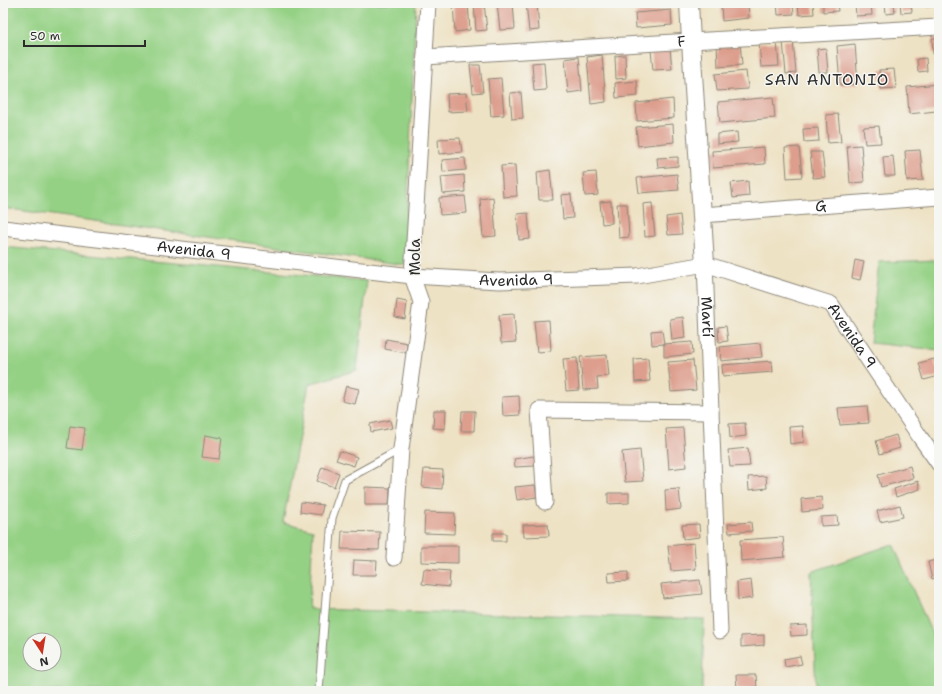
<svg xmlns="http://www.w3.org/2000/svg" width="942" height="694" viewBox="0 0 942 694" font-family="'Shantell Sans',sans-serif">
<rect width="100%" height="100%" fill="#f6f6f2"/>
<filter id="ink" filterUnits="userSpaceOnUse"><feTurbulence type="fractalNoise" baseFrequency=".025" numOctaves="2"/><feDisplacementMap in="SourceGraphic" scale="8" xChannelSelector="R" yChannelSelector="G"/><feConvolveMatrix kernelMatrix="1 2 1 2 8 2 1 2 1" color-interpolation-filters="sRGB"/></filter>
<filter id="wash" filterUnits="userSpaceOnUse"><feTurbulence type="fractalNoise" baseFrequency=".012" numOctaves="4" result="noise"/><feDisplacementMap in="SourceGraphic" scale="16" xChannelSelector="R" yChannelSelector="G"/><feGaussianBlur stdDeviation="0.9" result="paint"/><feColorMatrix in="noise" values="0 0 0 0 0 0 0 0 0 0 0 0 0 0 0 0 0 1.4 0 .05"/><feComposite in="paint" operator="in"/></filter>
<g filter="url(#wash)">
<rect width="100%" height="100%" fill="#eee2c4"/>
<path fill="#95d185" stroke="#607e58" fill-rule="evenodd" d="M3 3H416L405 265 3 208Z
M3 247 367 281 357 370 309 384 283 522 313 530 309 609 704 619 702 691H3ZM30 640H54V664H30Z
M939 260V350L870 343 879 262Z
M893 544 939 650V691H816L811 572Z"/>
<g id="blocks">
<path fill="#dd9e8d" d="M468 3 470 30 455 32 453 4Z
M484 3 487 30 476 31 474 4Z
M497 3H513L515 29 500 30Z
M526 3H537L539 30 529 31Z
M621 3H640V4L622 6Z
M721 3H748L749 18 722 21Z
M777 3H793L794 14 778 15Z
M798 3H813L814 14 799 15Z
M823 3H837L838 11 823 12Z
M855 3H871L872 15 856 16Z
M885 3H894L895 13 886 14Z
M900 3H911L912 12 901 13Z
M926 3H936V6L926 7Z
M671 10 672 25 636 28 635 13Z
M932 38H939V54H933Z
M793 40 796 73 786 74 783 41Z
M740 42 742 65 718 67 717 45Z
M777 42 779 66 761 67 759 43Z
M855 44 858 84 840 85 837 46Z
M670 48 672 69 653 70 651 50Z
M826 48 828 72H819L817 49Z
M602 55 606 102 591 104 587 57Z
M625 55 626 78 616 79 615 56Z
M579 57 582 91 568 93 565 59Z
M926 58 927 71 918 72 917 59Z
M544 62 546 90 534 91 532 63Z
M470 65H480L483 92 473 93Z
M894 69 896 88 881 89 879 70Z
M746 71 748 89 717 91 715 74Z
M501 78 504 115 491 116 488 79Z
M637 81 638 96 616 98 615 83Z
M939 84V101L935 102 936 111 909 114 907 87Z
M521 92 523 118 512 119 510 93Z
M466 93 468 111 448 112 447 94Z
M773 97 775 118 720 123 718 102Z
M673 99 674 118 637 121 636 103Z
M838 114 841 142 828 143 826 115Z
M673 124 674 142 638 146 636 127Z
M879 126 881 143 865 144 863 127Z
M818 128 819 141 804 142 803 129Z
M737 132 738 142 717 144V134Z
M460 138 462 152 439 154 438 139Z
M861 145 864 182 850 183 847 146Z
M764 147 765 164 713 168 712 151Z
M799 147 802 177 787 178 785 148Z
M920 150 923 180 907 181 905 151Z
M810 152H822L825 177 813 178Z
M893 156 895 176H885L883 157Z
M678 157V166L658 168 657 158Z
M465 158 466 170 443 172 442 160Z
M515 165 517 196 503 197 501 166Z
M550 170 553 200H539L537 172Z
M596 172 598 195 585 196 583 173Z
M677 174 679 190 639 193 637 178Z
M464 175 465 192 443 194 441 177Z
M748 181 749 196 733 198 731 183Z
M571 194 573 218 563 219 561 195Z
M465 196 467 213 440 215 439 198Z
M493 197 496 236 483 237 480 199Z
M611 201 612 223 602 224 600 202Z
M652 203 655 236 645 237 643 204Z
M617 204H627L629 237 619 238Z
M528 213 530 239 519 240 517 214Z
M680 215 682 234 668 235 666 217Z
M855 260 864 262 860 280 852 278Z
M397 300 407 302 405 319 395 317Z
M514 314 516 342 501 343 499 315Z
M683 317 685 338 672 340 670 319Z
M549 320 551 351 537 352 534 321Z
M726 326 728 341 719 342 718 327Z
M662 330 664 344 652 345 651 331Z
M386 339 407 343 406 353 385 349Z
M692 342 693 354 664 357V344Z
M760 343 762 357 721 361 720 347Z
M607 355 609 376 597 377 598 389 583 390 580 357Z
M577 358 579 390 566 391 563 359Z
M648 358 650 381 635 382 634 359Z
M934 359 939 376 924 380 919 363Z
M693 360 696 390 671 392 668 362Z
M772 361 773 372 723 376 722 365Z
M346 386 359 389 355 404 342 401Z
M519 396 520 415 503 416 502 397Z
M867 406 869 423 840 425 838 408Z
M434 410H446L445 429 433 428Z
M462 411H475L474 431H461Z
M390 420 392 428 371 432 370 424Z
M745 423 746 436 730 438 729 424Z
M70 426 85 428 82 450 67 448Z
M803 426 804 442 790 444 789 427Z
M683 428 686 467 669 469 666 429Z
M205 435 222 438 219 459 202 457Z
M896 435 900 448 880 454 876 441Z
M748 448 750 466 730 467 728 450Z
M640 450 643 481 625 482 622 452Z
M340 451 357 457 354 466 336 460Z
M534 456 535 466 515 467 514 459Z
M910 466 913 478 881 487 878 475Z
M322 467 339 473 334 487 317 481Z
M424 469 443 470 442 489 422 487Z
M766 476 767 488 749 490 748 477Z
M918 481 920 489 896 497 894 489Z
M535 485 537 497 517 500 515 487Z
M365 487 390 488 389 505H365Z
M679 489 681 509 666 511 665 490Z
M608 493H629V503L608 504Z
M822 497 823 510 802 512 801 499Z
M301 502 323 505 321 515 300 512Z
M900 505 903 517 880 522 877 511Z
M425 512 455 513 454 534 424 533Z
M837 516 838 525 821 526V517Z
M751 522 752 531 729 533 728 524Z
M548 524 549 536 524 537 523 525Z
M699 524 700 537 683 539 682 525Z
M342 531 380 532 379 550 341 549Z
M493 533H506V541H493Z
M783 537 785 557 741 561 740 540Z
M694 543 696 569 671 571 668 546Z
M421 546H458V563L421 562Z
M939 559V577L932 579 928 562Z
M354 560 377 561 376 575H353Z
M424 569 450 571 449 587 422 584Z
M628 572V581L609 582 608 573Z
M700 580 702 594 663 598 661 584Z
M751 580 753 598 738 600 737 582Z
M807 625V635L791 636 790 626Z
M764 635V645L741 647V636Z
M800 656 802 664 785 667 784 659Z
M736 675H756L757 689H737Z"/>
</g>
</g>
<g filter="url(#ink)">
<use href="#blocks" fill-opacity="0" stroke="#8c8678" stroke-width="1"/>
<g fill="none" stroke-linecap="round" stroke-linejoin="round">
<g stroke="#8c8678" stroke-width="9">
<path id="service" d="M319 691 332 518 345 480 401 449"/>
</g>
<g stroke="#8c8678" stroke-width="17">
<g id="minor">
<path id="s1" d="M425 57 691 41 939 27"/>
<path id="s2" d="M702 215 939 197"/>
<path id="s3" d="M3 228 412 276 499 281 637 276 705 264 831 304 920 437 939 464"/>
<path id="s4" d="M705 264 720 631"/>
<path d="M545 502 539 410 711 412"/>
<path d="M394 558 401 449 421 302 412 276 428 3"/>
</g>
</g>
<g stroke="#8c8678" stroke-width="20">
<path id="tertiary" d="M689 3 691 41 705 264"/>
</g>
<use href="#service" stroke="#fff" stroke-width="7"/>
<use href="#minor" stroke="#fff" stroke-width="15"/>
<use href="#tertiary" stroke="#fff" stroke-width="18"/>
</g>
</g>
<g text-anchor="middle" dominant-baseline="central" stroke-width="3" stroke-linejoin="round" paint-order="stroke">
<g font-size="15" fill="#2b2b2b" stroke="#f6f6f2">
<text stroke="none"><textPath href="#s1" startOffset="257">F</textPath></text>
<text stroke="none"><textPath href="#s2" startOffset="119">G</textPath></text>
<text stroke="none"><textPath href="#s3" startOffset="192">Avenida 9</textPath></text>
<text transform="translate(415 257) rotate(-90)">Mola</text>
<text stroke="none"><textPath href="#s3" startOffset="516">Avenida 9</textPath></text>
<text stroke="none"><textPath href="#s4" startOffset="53">Martí</textPath></text>
<text stroke="none"><textPath href="#s3" startOffset="876">Avenida 9</textPath></text>
</g>
<g font-size="16" letter-spacing="1" fill="#2b2b2b" stroke="#f6f6f2">
<text x="827" y="79">SAN ANTONIO</text>
</g>
</g>
<rect width="942" height="694" fill="none" stroke="#f6f6f2" stroke-width="16"/>
<g transform="translate(42 652) rotate(168)"><circle r="19" fill="#f6f6f2" stroke="#a5a5a2"/>
<path d="M0-3L7 15L0 10L-7 15Z" fill="#c8321e"/>
<text y="-6" font-size="11" font-weight="bold" text-anchor="middle" fill="#2b2b2b">N</text>
</g>
<path d="M24 40v6h121v-6" fill="none" stroke="#2b2b2b" stroke-width="2"/>
<text x="30" y="40" font-size="12" fill="#2b2b2b" stroke="#f6f6f2" stroke-width="3" paint-order="stroke">50 m</text>
</svg>
